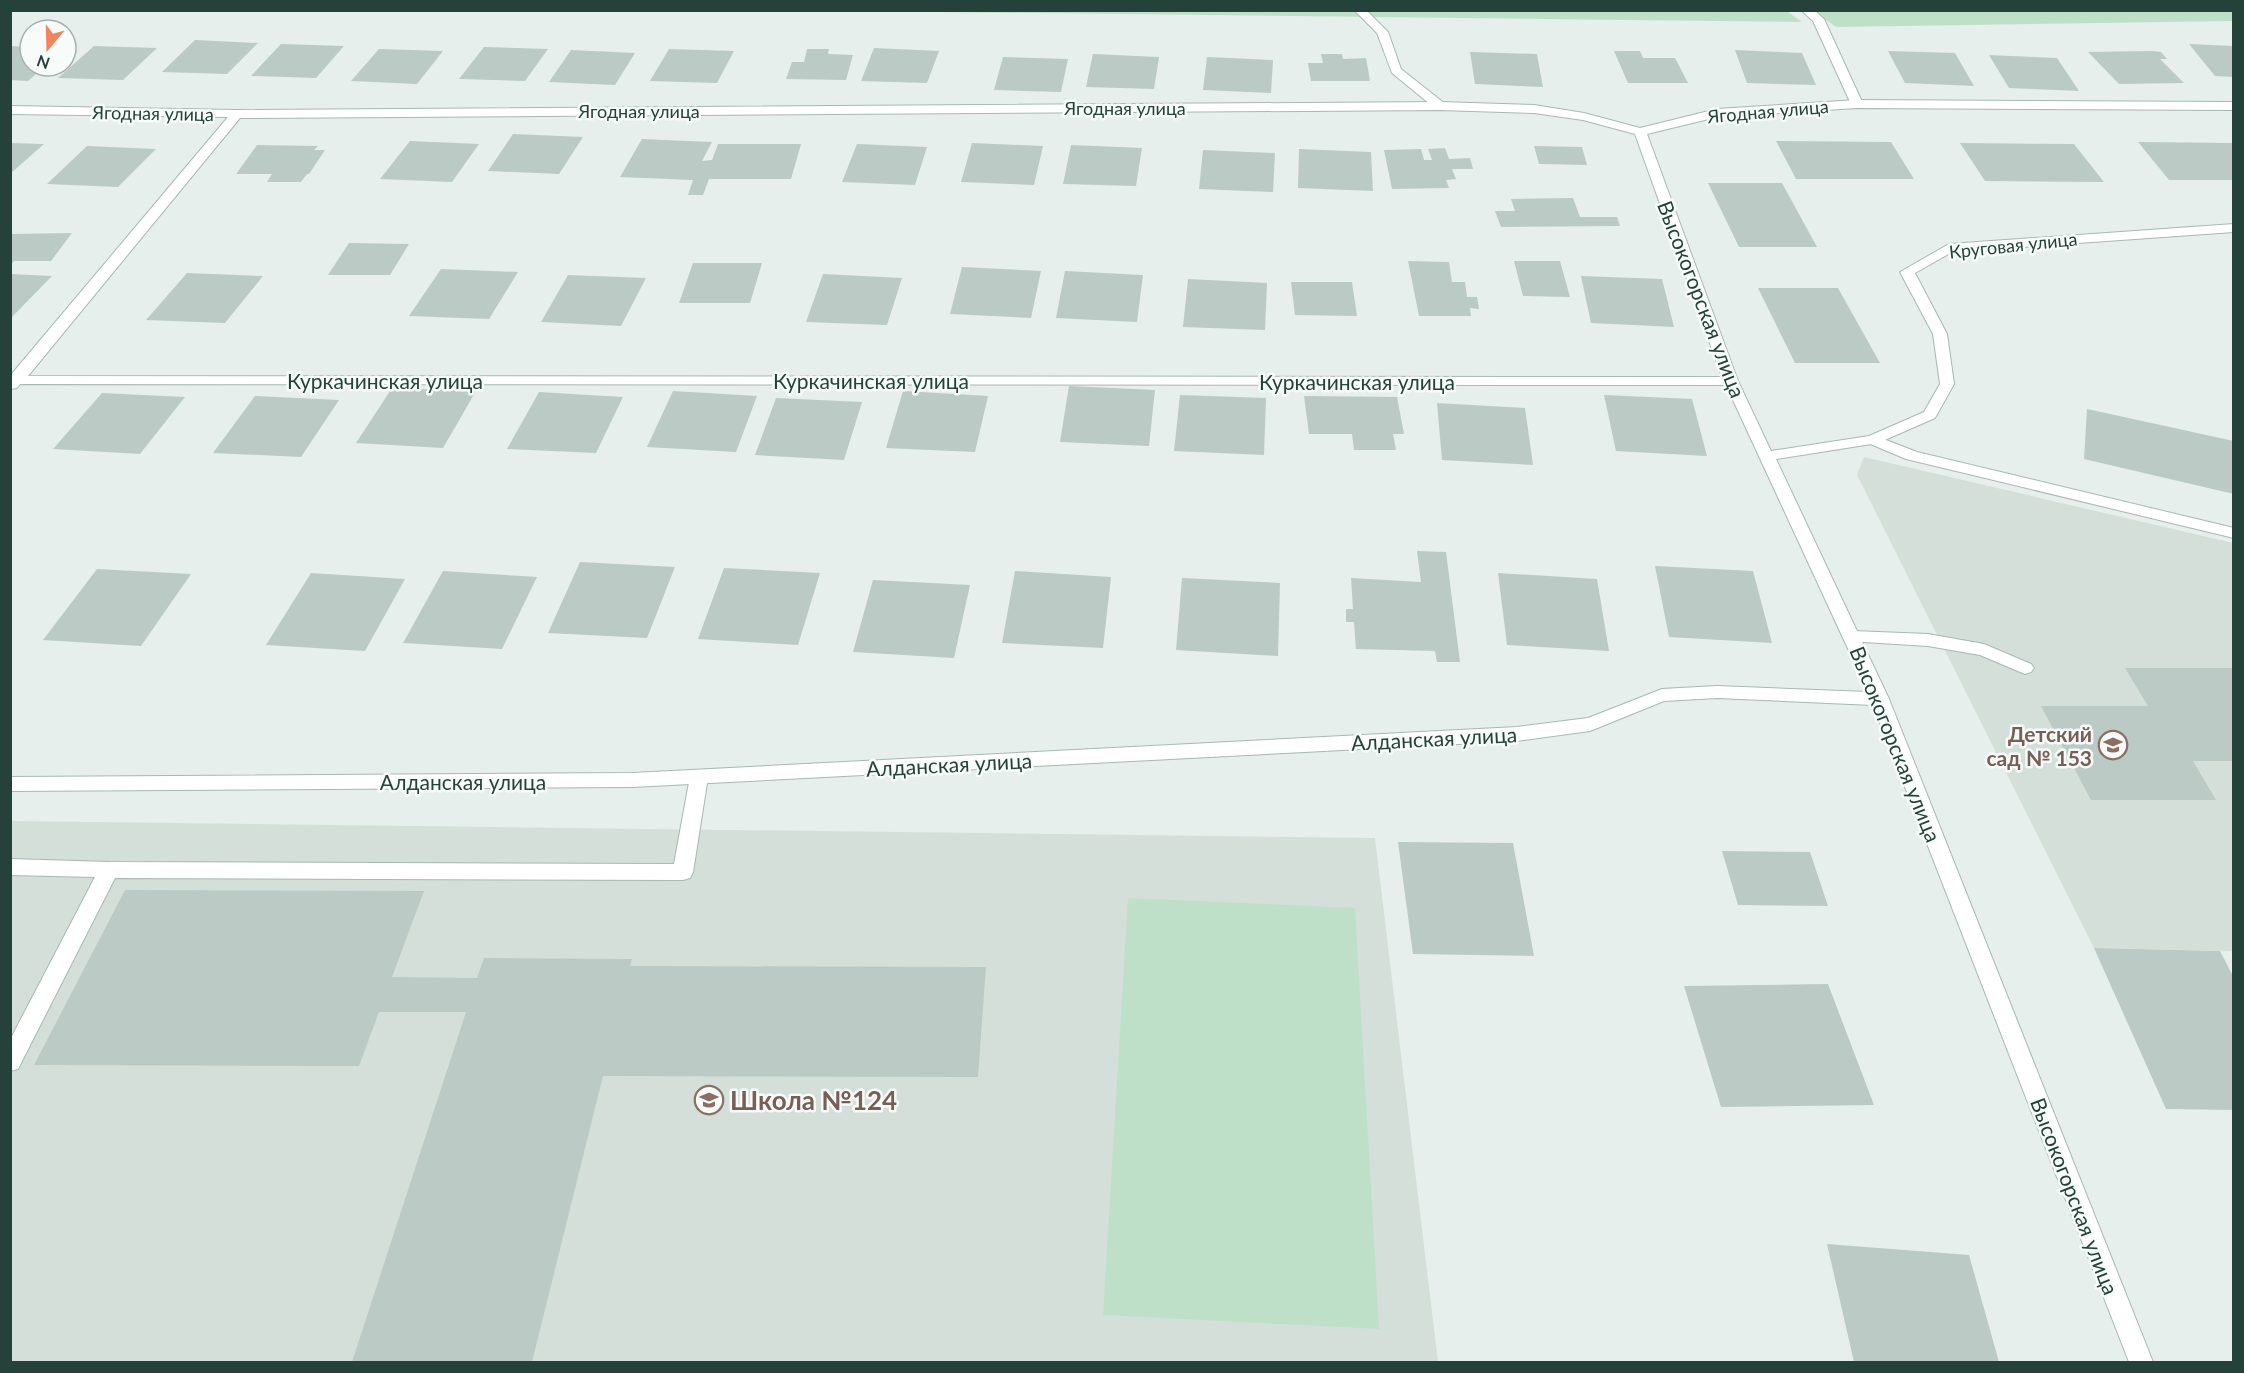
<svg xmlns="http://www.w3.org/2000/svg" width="2244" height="1373" viewBox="0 0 2244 1373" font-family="Lato,sans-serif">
<rect width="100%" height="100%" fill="#e6efeb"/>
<path fill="#d4dfda" d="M1864 457 2233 543V951L2094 948 1857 475Z
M11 821 1375 838 1438 1362H11Z"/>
<path fill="#bfe0c8" d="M1785 10 1802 22 856 11Z
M2233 10 2234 21 1836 27 1813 11Z
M1128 898 1355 908 1379 1329 1103 1315Z"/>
<path fill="#bbcac4" d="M195 40 258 43 227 74 162 72Z
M281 44 344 46 316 78 251 76Z
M2189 44 2234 46V77L2215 76Z
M10 46 30 47V66H45L28 81 10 80Z
M94 46 157 48 123 80 58 78Z
M484 47 548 49 525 81 459 79Z
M874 48 939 51 927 83 861 81Z
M379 49 443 51 417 84 351 81Z
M669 49 734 51 717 83 650 81Z
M807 49H829L828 54 853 55 846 80 786 79 792 62H804Z
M571 50 635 53 615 85 549 82Z
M1735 50 1802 53 1816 85 1747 83Z
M1614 51H1640L1643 58H1675L1688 83H1628Z
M1888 51 1955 53 1974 86 1905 83Z
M2152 51 2161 52 2167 59H2160L2184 83 2119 84 2088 52Z
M1470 52 1537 54 1543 87 1475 84Z
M1093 54 1159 57 1154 89 1086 87Z
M1321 54H1342L1343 59 1366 58 1370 81H1311L1308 63H1323Z
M1989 55 2057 58 2079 91 2009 88Z
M1003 57 1068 59 1061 92 994 90Z
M1207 57 1273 60 1271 93 1203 90Z
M513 134 583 137 559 174 488 171Z
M642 139 712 142 702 161 712 160 718 144H801L791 179H709L703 195H688L693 180 620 177Z
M410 141 479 144 452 182 380 179Z
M1776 141 1891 142 1914 179H1796Z
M2138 142 2234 143V180H2169Z
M10 143 44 144 10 174Z
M972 143 1043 146 1034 185 961 182Z
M1960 143 2074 144 2104 182 1985 181Z
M857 144 927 147 915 185 842 182Z
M257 145 318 146 314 150H325L309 174H307L301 182H267L272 174H236Z
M1071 145 1142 148 1136 186 1063 184Z
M87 146 156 149 118 187 47 184Z
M1534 146 1582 147 1587 165 1539 164Z
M1445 148 1449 159 1470 158 1473 169H1452L1456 179 1446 180 1449 188 1392 189 1384 150 1421 149 1424 160H1432L1428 149Z
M1299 149 1371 152 1373 191 1298 188Z
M1203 150 1275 153 1273 192 1199 189Z
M1708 183H1782L1817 247H1739Z
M1573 198 1580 217H1617L1620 226 1501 227 1495 211H1515L1511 199Z
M72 233 51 261H14L10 266V234Z
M349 243 409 244 390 275H328Z
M1408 261 1449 262 1452 282H1465L1467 297H1477L1479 309 1470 308 1471 316H1419Z
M1514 261H1560L1570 297 1523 296Z
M693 263H762L750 303H679Z
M962 267 1041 271 1031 318 950 314Z
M441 269 518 272 489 319 409 316Z
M1065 271 1143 275 1137 322 1056 318Z
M187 273 263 276 225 323 146 320Z
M10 274 52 276 10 319Z
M823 274 902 278 887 325 806 322Z
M568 275 646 278 621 326 541 322Z
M1581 276 1662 279 1674 327 1591 323Z
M1188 279 1267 283 1265 330 1183 327Z
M1291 282H1352L1357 316 1295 315Z
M1758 288H1838L1880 363H1795Z
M1069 386 1155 390 1149 446 1060 442Z
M392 388 476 391 443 448 356 443Z
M673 391 757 396 736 452 647 447Z
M903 391 988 396 975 452 886 448Z
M539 392 623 397 596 453 507 449Z
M102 393 185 397 140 454 53 449Z
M1180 395 1266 398 1264 455 1174 451Z
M1604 395 1692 399 1707 456 1616 451Z
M255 396 339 400 301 457 213 453Z
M1304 396 1397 397 1404 434H1393L1396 450H1354L1352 434H1309Z
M776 398 862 402 844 460 755 455Z
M1437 403 1525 408 1533 465 1442 460Z
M2087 409 2234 441V494L2084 459Z
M1417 551 1446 552 1460 662H1437L1435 651 1356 649 1354 622H1346V609H1353L1351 578 1421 582Z
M580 562 675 567 647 638 548 633Z
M1655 566 1753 571 1772 643 1669 637Z
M724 568 820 573 798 645 698 639Z
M97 569 191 574 141 646 43 640Z
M443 571 537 577 502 649 403 643Z
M1015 571 1111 577 1103 648 1002 643Z
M311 573 405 579 365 651 266 645Z
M1498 573 1597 579 1609 651 1507 645Z
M1182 578 1280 583 1278 656 1176 650Z
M873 580 970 585 954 658 853 652Z
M2125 668H2234V761H2193L2216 800H2091L2041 706H2148Z
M1398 842 1513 843 1534 956 1413 954Z
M1722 851 1810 852 1828 906 1738 905Z
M125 890 424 891 392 977 477 978 484 958 632 959 630 966 986 967 978 1077 603 1076 532 1362H352L466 1012H379L359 1066 34 1065Z
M2094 948 2220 951 2234 978V1110L2166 1109Z
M1828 984 1874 1105 1721 1107 1684 986Z
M1827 1244 1969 1255 1999 1362H1854Z"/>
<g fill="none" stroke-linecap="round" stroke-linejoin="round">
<g stroke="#a8b8b2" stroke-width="2">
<path id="lane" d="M1354 10H1366L1388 32 1401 69 1444 103V109H1436L1392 73 1377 33Z
M1801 10H1814L1824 19 1863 104 1861 107H1853L1851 104 1813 21Z
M1873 435 1917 452 2234 528V538L1906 459 1868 443 1865 440 1868 437Z
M1853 631 1928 634 1984 644 2031 664 2034 668 2031 672 2025 674 1980 655 1928 646 1847 641 1844 637 1847 633Z
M699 770 706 772 708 777 693 872 690 878 683 880 115 878 18 1069 10 1071V1040L95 877 10 875V859L109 862 674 864 690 777 692 772Z"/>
</g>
<g stroke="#a8b8b2" stroke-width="2">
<path id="street" d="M1857 100 2234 102V110L1857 108 1717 117 1647 134 1738 381 1771 451 1869 436 1924 412 1940 384 1933 334 1900 272 1949 244 2234 224V232L1952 252 1915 273 1947 334 1954 384 1935 418 1878 443 1776 459 1889 699 2153 1362H2129L1873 705 1717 698 1664 701 1590 731 1517 741 632 787 10 791V777L632 773 1517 727 1588 718 1662 689 1717 686 1868 692 1726 385 20 384 17 388 10 389V376L228 117 10 114V106L237 110 1440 102 1534 105 1584 113 1640 128 1717 109ZM1440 110 1534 113 1583 120 1635 134 1722 377 28 376 240 118Z"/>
</g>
<use href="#lane" fill="#fff" fill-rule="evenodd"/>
<use href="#street" fill="#fff" fill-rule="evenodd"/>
</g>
<defs>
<g id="school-ring" transform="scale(1.5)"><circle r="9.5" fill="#f7fbf9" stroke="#8d6e63" stroke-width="1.5"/><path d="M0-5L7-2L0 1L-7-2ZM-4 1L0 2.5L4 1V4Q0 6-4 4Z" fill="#8d6e63"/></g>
</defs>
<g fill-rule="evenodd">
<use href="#school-ring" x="2113" y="745"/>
<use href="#school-ring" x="709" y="1100"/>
</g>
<g text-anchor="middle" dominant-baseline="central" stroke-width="5" stroke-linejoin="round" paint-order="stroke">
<g font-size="18" fill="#24423a" stroke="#f7fbf9">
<text x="1125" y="108">Ягодная улица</text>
<text x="639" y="111">Ягодная улица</text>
<text transform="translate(1768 111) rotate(-5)">Ягодная улица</text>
<text transform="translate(153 113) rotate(1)">Ягодная улица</text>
<text transform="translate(2013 245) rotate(-6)">Круговая улица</text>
</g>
<g font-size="21" fill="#24423a" stroke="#f7fbf9">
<text transform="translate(1702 299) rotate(69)">Высокогорская улица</text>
<text x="385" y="380">Куркачинская улица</text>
<text x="871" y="380">Куркачинская улица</text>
<text x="1357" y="381">Куркачинская улица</text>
<text transform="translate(1434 738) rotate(-3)">Алданская улица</text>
<text transform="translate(1896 744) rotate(68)">Высокогорская улица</text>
<text transform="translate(949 764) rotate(-3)">Алданская улица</text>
<text x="463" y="781">Алданская улица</text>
<text transform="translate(2075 1196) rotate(69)">Высокогорская улица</text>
</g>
<g font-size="21" font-weight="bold" fill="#785e54" stroke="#f7fbf9" text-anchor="end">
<text x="2092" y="733">Детский<tspan x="2092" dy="24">сад № 153</tspan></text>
</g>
<g font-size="26" font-weight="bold" fill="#785e54" stroke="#f7fbf9" text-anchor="start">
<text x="730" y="1100">Школа №124</text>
</g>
</g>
<rect width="2244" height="1373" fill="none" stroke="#24423a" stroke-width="24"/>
<g transform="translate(48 48) rotate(199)"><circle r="28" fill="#f7fbf9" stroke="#a3b1ad" stroke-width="1.5"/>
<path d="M0-4.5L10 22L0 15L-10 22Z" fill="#f4845f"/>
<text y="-9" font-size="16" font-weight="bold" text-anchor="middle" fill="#24423a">N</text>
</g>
</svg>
